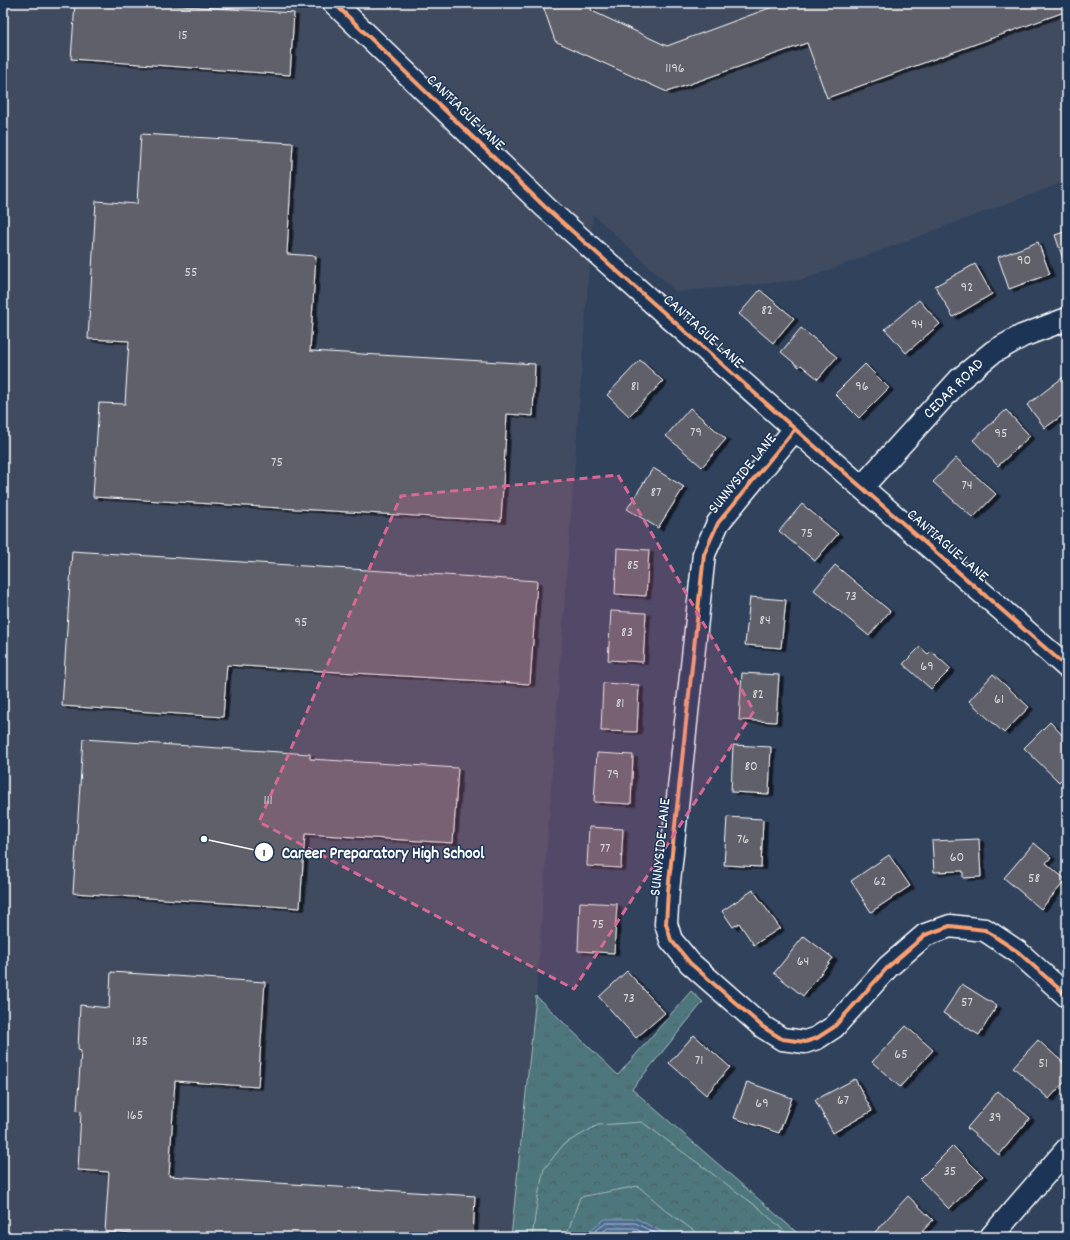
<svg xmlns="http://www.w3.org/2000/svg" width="1070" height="1240" viewBox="0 0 1070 1240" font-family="Dekko,sans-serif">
<defs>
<pattern id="grass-tufts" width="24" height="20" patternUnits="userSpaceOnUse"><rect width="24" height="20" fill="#4e777c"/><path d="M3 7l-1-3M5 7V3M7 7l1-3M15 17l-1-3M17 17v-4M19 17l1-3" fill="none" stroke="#4d5f62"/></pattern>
<pattern id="forest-crowns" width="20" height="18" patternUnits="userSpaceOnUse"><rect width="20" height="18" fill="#4e777c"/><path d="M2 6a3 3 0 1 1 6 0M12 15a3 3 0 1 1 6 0" fill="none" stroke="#4d5f62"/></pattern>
<pattern id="water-waves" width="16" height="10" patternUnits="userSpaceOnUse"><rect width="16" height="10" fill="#47678d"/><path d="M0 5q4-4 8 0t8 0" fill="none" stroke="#637e9e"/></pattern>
<filter id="shadow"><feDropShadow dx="4.5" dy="2.5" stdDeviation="0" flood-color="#0009"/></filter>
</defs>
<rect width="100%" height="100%" fill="#31425d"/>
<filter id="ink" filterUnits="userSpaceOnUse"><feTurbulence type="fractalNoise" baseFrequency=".025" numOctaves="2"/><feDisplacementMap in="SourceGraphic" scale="8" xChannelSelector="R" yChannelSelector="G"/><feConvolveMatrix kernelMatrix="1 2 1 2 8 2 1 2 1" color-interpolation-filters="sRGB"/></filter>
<g filter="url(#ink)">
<path fill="#3f4b61" d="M3 3H1067V181L802 280 676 292 593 214 536 996 511 1237H3Z"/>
<path fill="url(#grass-tufts)" stroke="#a6bbbe" d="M691 991 703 1002 632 1089 802 1237H511L536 996 618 1075Z"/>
<path fill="url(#forest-crowns)" stroke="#a6bbbe" d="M642 1122 759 1208 784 1231V1237H702L667 1211 638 1186 580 1197 566 1237H532L538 1196 544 1169 564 1144 598 1125Z"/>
<path fill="url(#water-waves)" stroke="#91a4bb" d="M605 1219H637L672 1237H581Z"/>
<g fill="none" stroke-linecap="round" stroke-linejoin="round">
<path stroke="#b5c2d1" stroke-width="1" d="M587 1237 606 1223H635L663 1237
M596 1237 608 1228H634L652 1237"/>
</g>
<path fill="#61616b" stroke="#fff" filter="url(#shadow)" d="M75 3H136L294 13 290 75 71 59Z
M542 3H589L592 11 667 46 783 3H1067V11L827 98 807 43 667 92 555 41Z
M141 134 293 143 287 254 316 256 310 351 535 364 533 416 507 414 501 521 93 497 99 403 125 404 129 341 88 339 96 201 137 204Z
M1067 231V268H1066L1055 235Z
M1038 242 1050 274 1009 289 998 257Z
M975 264 992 294 953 317 935 286Z
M760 290 794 318 773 343 739 314Z
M919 300 940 324 906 353 885 329Z
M801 328 837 357 818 379 801 365 799 367 781 352Z
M640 360 663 381 629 416 607 395Z
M865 364 889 388 859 418 835 394Z
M1066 375 1067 412 1045 428 1027 405Z
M690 408 726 439 702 467 666 436Z
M1006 410 1030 436 998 466 973 440Z
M956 458 996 494 973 518 933 482Z
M653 468 684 487 658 528 627 509Z
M802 504 838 534 815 561 779 531Z
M617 548 649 550 646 596 615 594Z
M72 551 537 581 530 684 227 665 223 717 62 706Z
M835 565 890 611 869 636 814 590Z
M750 597 786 600 781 648 745 645Z
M611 611 646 613 643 662 608 660Z
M920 647 928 654 931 651 951 669 931 689 903 664Z
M742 673 779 675 776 722 739 720Z
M993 674 1029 707 1004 733 969 701Z
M603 683 639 685 637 732 601 731Z
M1050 722 1067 740V774L1059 782 1024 748Z
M83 739 310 754V759L458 768 453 843 305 834 300 908 73 893Z
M733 745 771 747 769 794 731 792Z
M597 753 633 755 631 804 594 802Z
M727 817 763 819 761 867 724 865Z
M589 827 623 829 621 868 587 866Z
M979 839 981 877 963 878V871L934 872 932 841Z
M1034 843 1051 857 1046 863 1066 880 1041 909 1004 878Z
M889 855 910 886 871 912 851 881Z
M753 890 780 928 754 945 739 923 733 927 722 911Z
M580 902 617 904 614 953 578 951Z
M804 936 833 958 803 996 774 973Z
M627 971 665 1013 636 1038 599 997Z
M111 972 265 982 258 1087 175 1081 169 1176 475 1196 473 1237H185L105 1232 109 1172 78 1170 81 1111 77 1110 81 1051 78 1050 80 1005 109 1008Z
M962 984 997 1006 979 1035 943 1013Z
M906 1026 933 1050 900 1087 872 1062Z
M694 1035 730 1067 706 1095 669 1063Z
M1038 1040 1067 1066V1079L1049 1099 1013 1067Z
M855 1079 872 1111 833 1133 815 1100Z
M747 1082 792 1098 779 1133 734 1118Z
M998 1091 1030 1118 999 1155 967 1128Z
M953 1146 983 1176 949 1209 920 1179Z
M908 1196 933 1220 919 1235 921 1237H880L875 1232Z"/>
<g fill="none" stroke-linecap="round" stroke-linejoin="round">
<g stroke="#fff" stroke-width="25">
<path id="minor" d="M334 3 545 207 795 429 1067 667
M795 429 718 523 704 554 668 891 666 924 671 940 690 963 763 1027 782 1039 805 1042 817 1038 834 1027 888 967 925 935 950 926 985 930 1018 952 1067 996
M862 487 960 379 993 352 1022 336 1067 319
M991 1237 1067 1149"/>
</g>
<use href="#minor" stroke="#1d3557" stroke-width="22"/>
<g stroke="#1d3557" stroke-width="6">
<path id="cycleway" d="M334 3 545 207 795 429 1067 667
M795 429 718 523 704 554 668 891 666 924 671 940 690 963 763 1027 782 1039 805 1042 817 1038 834 1027 888 967 925 935 950 926 985 930 1018 952 1067 996"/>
</g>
<use href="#cycleway" stroke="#fca06f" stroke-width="4"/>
</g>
</g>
<path fill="#d76994" fill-opacity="0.2" stroke="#d76994" stroke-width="3" stroke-dasharray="8 5" stroke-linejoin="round" d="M618 475 754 711 574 989 259 822 401 496Z"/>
<g text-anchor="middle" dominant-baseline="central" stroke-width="3" stroke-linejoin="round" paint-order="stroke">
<g font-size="14" fill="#d8d8da">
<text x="183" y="36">15</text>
<text x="675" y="69">1196</text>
<text x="1024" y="261">90</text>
<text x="191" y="273">55</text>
<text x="967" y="288">92</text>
<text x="767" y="311">82</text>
<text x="917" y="325">94</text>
<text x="635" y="387">81</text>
<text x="862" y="387">96</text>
<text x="696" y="433">79</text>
<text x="1001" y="434">95</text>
<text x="277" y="463">75</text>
<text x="967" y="486">74</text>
<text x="656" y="493">87</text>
<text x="807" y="534">75</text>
<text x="633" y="566">85</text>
<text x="851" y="597">73</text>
<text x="765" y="621">84</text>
<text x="301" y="623">95</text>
<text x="627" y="633">83</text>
<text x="927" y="667">69</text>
<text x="758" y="695">82</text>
<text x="999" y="700">61</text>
<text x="620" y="704">81</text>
<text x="751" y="767">80</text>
<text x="613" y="775">79</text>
<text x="268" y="801">111</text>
<text x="743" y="840">76</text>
<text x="605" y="849">77</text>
<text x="957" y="858">60</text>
<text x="1034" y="879">58</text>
<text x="880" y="882">62</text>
<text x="598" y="925">75</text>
<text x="803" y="962">64</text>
<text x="629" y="999">73</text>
<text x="967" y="1003">57</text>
<text x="140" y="1042">135</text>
<text x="901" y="1055">65</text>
<text x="699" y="1061">71</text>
<text x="1043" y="1064">51</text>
<text x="843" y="1101">67</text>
<text x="762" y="1104">69</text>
<text x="135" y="1116">165</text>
<text x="995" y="1118">39</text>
<text x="950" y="1172">35</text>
</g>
<g font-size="16" fill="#fff" stroke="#1d3557">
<text transform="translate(465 113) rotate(44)">CANTIAGUE LANE</text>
<text transform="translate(703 332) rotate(42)">CANTIAGUE LANE</text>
<text transform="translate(954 389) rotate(-45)">CEDAR ROAD</text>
<text transform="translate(743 474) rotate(-51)">SUNNYSIDE LANE</text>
<text transform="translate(947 546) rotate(41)">CANTIAGUE LANE</text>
<text transform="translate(661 847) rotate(-84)">SUNNYSIDE LANE</text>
</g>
</g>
<path fill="none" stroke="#fff" stroke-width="1.5" d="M204 839L264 852"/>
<g fill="#fff" stroke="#1d3557" stroke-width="1.5">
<circle cx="204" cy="839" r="4"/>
<circle cx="264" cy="852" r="10"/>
</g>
<g font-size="12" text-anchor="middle" font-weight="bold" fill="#111">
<text x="264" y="856">1</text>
</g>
<g font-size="17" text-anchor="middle" font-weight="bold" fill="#fff" stroke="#1d3557" stroke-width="3" stroke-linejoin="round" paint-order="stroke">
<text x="383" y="858">Career Preparatory High School</text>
</g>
<rect width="1070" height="1240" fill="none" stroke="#1d3557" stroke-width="16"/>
<rect x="8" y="8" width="1054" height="1224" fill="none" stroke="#fff" stroke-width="1.5" filter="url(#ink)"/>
</svg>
